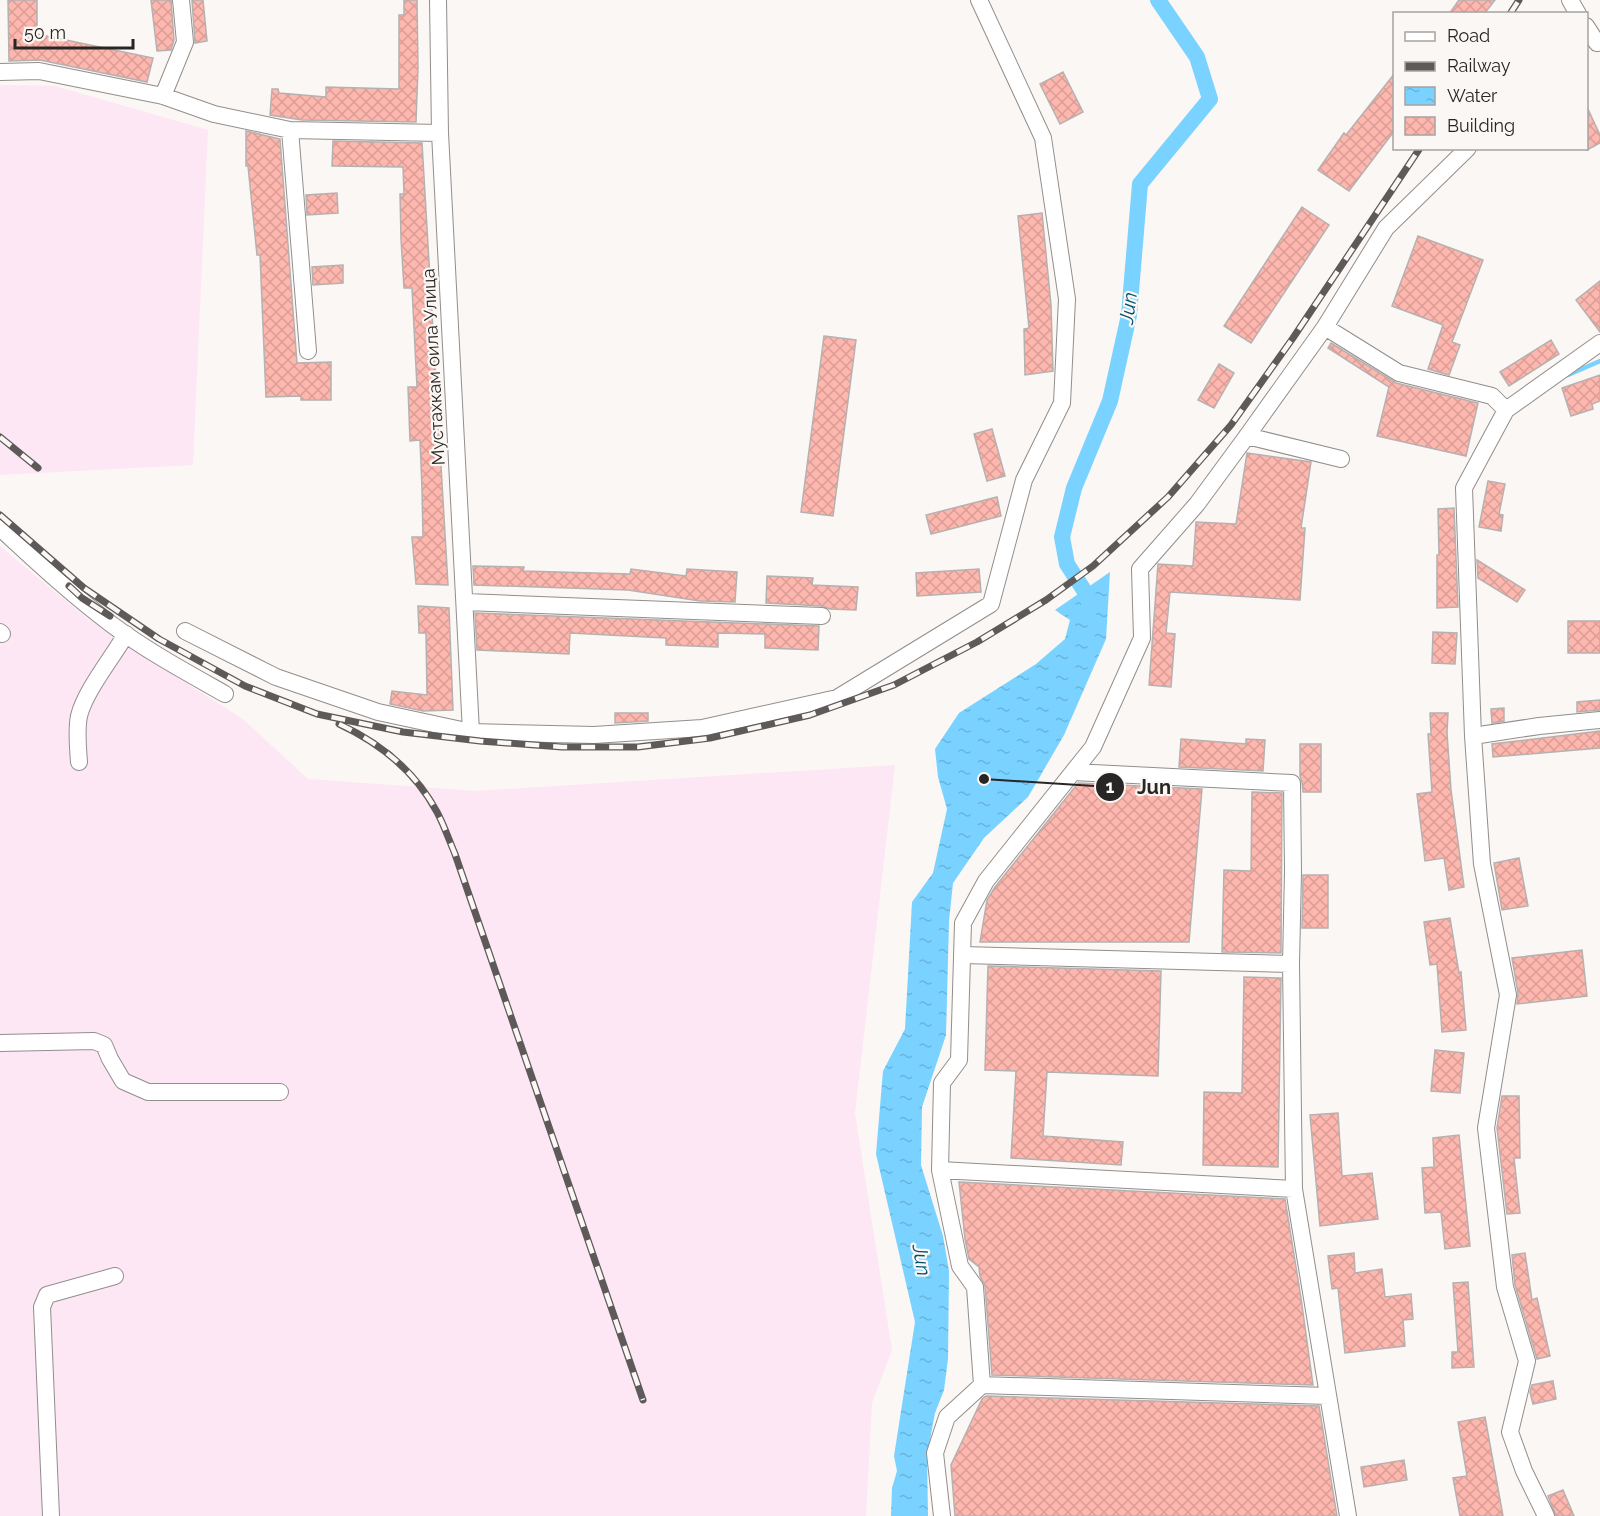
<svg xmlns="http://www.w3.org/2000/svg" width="1600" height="1516" viewBox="0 0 1600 1516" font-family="Raleway,sans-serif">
<defs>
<pattern id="water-ripples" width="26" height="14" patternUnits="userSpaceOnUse" patternTransform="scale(1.5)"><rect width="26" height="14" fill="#79d2ff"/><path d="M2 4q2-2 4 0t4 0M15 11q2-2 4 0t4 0" fill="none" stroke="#69b4da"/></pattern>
<pattern id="building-cross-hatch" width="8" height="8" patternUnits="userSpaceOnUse" patternTransform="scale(1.5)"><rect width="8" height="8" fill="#feb7ae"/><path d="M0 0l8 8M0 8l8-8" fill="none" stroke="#da9d96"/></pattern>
</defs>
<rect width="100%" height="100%" fill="#fbf7f4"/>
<path fill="#fde7f5" d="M0 85 55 86 208 130 193 465 0 475Z
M0 546 89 620 244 720 308 779 475 791 895 765 855 1113 892 1350 872 1403 866 1516H0Z"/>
<path fill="url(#water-ripples)" d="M1110 572 1106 639 1064 735 1028 797 984 838 953 883 949 921 946 1035 922 1107 921 1165 943 1236 949 1271 948 1359 944 1390 935 1413 927 1456 928 1516H891L892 1488 897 1471 894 1456 915 1322 876 1154 883 1071 905 1029 912 902 933 873 947 809 938 777 935 749 959 713 1036 664 1065 639 1070 620 1055 610Z"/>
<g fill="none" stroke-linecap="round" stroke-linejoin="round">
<path stroke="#79d2ff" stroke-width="4.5" d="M1568 375 1600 361"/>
<path stroke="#79d2ff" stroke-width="16" d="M1089 611V598L1067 564 1062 537 1074 488 1110 401 1129 315 1140 184 1210 99 1197 57 1158 0"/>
</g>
<path fill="url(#building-cross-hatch)" stroke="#b6b1b0" stroke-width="1.5" d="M8 0H37V34L153 58 147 82 40 60 9 61Z
M151 0H171L174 40 171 50 157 51Z
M192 0H203L207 41 195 43Z
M404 0H417L418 68 416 122 302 120 270 115 272 89H278L279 93 326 97V87L399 89V15H404Z
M1459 0H1495L1484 14H1449Z
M1063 72 1083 112 1060 124 1040 84Z
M1395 73V130L1349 191 1318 170 1344 133 1346 135Z
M1587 107 1600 135V143L1587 150Z
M246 131 280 139 297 363 331 362V400H301V396L266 397 260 255H257L248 166H246Z
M333 141 422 143 448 585 416 584 412 537H423L422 489 420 440 410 441 408 387H417L412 288H404L401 239 400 194H404L403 167 332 166Z
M337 193 338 213 307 215 306 195Z
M1302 207 1329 225 1251 343 1224 326Z
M1042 213 1051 305 1053 371 1025 375 1024 329 1029 328 1018 216Z
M1418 236 1483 260 1452 342 1460 345 1449 375 1428 369 1443 325 1392 306Z
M343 265V283L313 285 312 267Z
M1600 281V332L1576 300Z
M824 336 856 340 833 516 801 512Z
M1551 340 1559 354 1509 386 1500 372Z
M1331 343 1396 383 1478 403 1466 456 1377 436 1389 387 1328 348Z
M1219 364 1234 373 1214 408 1198 400Z
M1600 375V401L1592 404 1593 409 1571 416 1562 388Z
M992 429 1005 476 987 481 974 434Z
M1247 453 1311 462 1301 528H1305L1300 600 1170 592 1166 633 1175 634 1171 687 1149 685 1158 564 1193 566 1196 522 1236 524Z
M1488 481 1505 484 1499 514 1503 515 1501 531 1479 527Z
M997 497 1001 516 931 534 926 515Z
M1454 508 1458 607 1437 608V555H1439L1438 509Z
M1477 560 1525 590 1517 602 1478 578Z
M473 566 524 567 523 571 630 574 631 569 686 576 687 569 737 572 735 602 700 601 628 590 474 585Z
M979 569 981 592 917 596 916 573Z
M767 576 813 578 812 585 858 587 856 610 830 609 822 606 766 603Z
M418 606 449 608 453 710 423 711 390 704 392 691 427 695 426 633H419Z
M475 613 819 626 818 650 765 648V634L718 633V647L666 645V638L570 633 569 654 477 650Z
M1568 621H1600V653H1568Z
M1433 632 1457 633 1455 664 1432 663Z
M1600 700V710L1577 712V702Z
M1504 708V721L1492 723 1491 709Z
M615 713H648V721L615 723Z
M1430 713H1448L1447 733 1451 790 1464 887 1449 890 1444 858 1425 861 1417 794 1432 792 1428 734H1431Z
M1600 731V748L1493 757 1492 744Z
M1181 739 1246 744V739L1265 740 1263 771 1179 767Z
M1300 744H1321V792H1303L1302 782 1300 776Z
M1078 783 1202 789 1189 942H980L987 900 995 887Z
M1252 792 1282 793 1281 953 1222 952 1224 870 1251 871Z
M1519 858 1528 906 1502 910 1494 863Z
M1303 875H1328V928H1302Z
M1450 918 1459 973 1461 972 1466 1030 1442 1032 1437 964 1430 965 1424 922Z
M1582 950 1587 996 1517 1004 1518 993 1512 958Z
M988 966 1161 971 1158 1076 1047 1072 1043 1136 1123 1142 1121 1165 1011 1158 1016 1071 985 1070Z
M1244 977 1281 978 1278 1167 1203 1165 1204 1092 1242 1093Z
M1435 1050 1464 1053 1460 1093 1431 1091Z
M1502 1096H1519L1520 1158H1514L1520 1213 1507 1214 1497 1128Z
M1338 1113 1342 1176 1372 1173 1378 1219 1320 1226 1310 1115Z
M1459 1135 1470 1246 1445 1249 1441 1212 1425 1213 1422 1168 1434 1167 1433 1138Z
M959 1182 1285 1199 1301 1298 1313 1385 992 1375 985 1286 980 1276 979 1267 969 1259 965 1239Z
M1354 1253 1355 1273 1382 1269 1385 1297 1411 1294 1413 1319 1403 1320 1405 1346 1345 1353 1338 1288 1332 1289 1328 1256Z
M1525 1253 1532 1300 1537 1298 1550 1356 1537 1359 1515 1285 1512 1255Z
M1468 1282 1474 1367 1452 1368V1352H1458L1453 1283Z
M1553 1381 1556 1399 1533 1404 1530 1392 1532 1385Z
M986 1396 1319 1406 1337 1516H955L951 1465 982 1399Z
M1485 1417 1503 1516H1460L1453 1478 1467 1476 1458 1422Z
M1404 1460 1407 1480 1364 1487 1361 1467Z
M1563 1490 1574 1516H1556L1548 1496Z"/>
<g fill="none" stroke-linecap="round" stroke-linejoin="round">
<g stroke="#928e8b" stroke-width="18">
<path id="minor" d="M438 0 440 133 471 732
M1570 0 1578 14
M1586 26 1597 43
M0 72 39 71 163 96 214 114 290 130 440 133
M163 96 185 42 181 0
M290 130 308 351
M1325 327 1399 373 1492 396 1506 410
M1247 436 1341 459
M0 528C36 561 72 595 111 624 147 651 186 672 225 694
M466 602 822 616
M185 631 276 677 378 712 471 732 594 735 702 728 837 698 991 604 1024 480 1062 403 1067 299 1043 138 979 0
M0 632 2 634
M1473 736 1539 726 1600 720
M79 762C78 747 76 731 79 716 85 691 113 657 126 634
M1073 772 1292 783 1293 871 1291 964 1294 1189 1348 1516
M963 955 1291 964
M0 1043 94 1041 104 1045 110 1059 123 1081 148 1092H280
M940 1170 1294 1189
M982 1385 975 1287 960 1266 940 1170 942 1083 959 1060 963 923 986 881 1093 747 1142 638 1140 569 1197 504 1247 436 1325 327 1386 228 1468 148
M51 1516 42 1307 47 1295 115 1276
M942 1516 935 1453 947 1417 982 1385 1328 1396
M1546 1516 1524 1471 1510 1432 1527 1361 1505 1287 1486 1128 1508 995 1482 864 1473 736 1464 488 1506 410 1600 343"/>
</g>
<use href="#minor" stroke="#fff" stroke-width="16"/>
<g stroke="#5d5a59" stroke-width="7">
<path id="rail" d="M1510 14 1519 0
M0 437 38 468
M0 515 84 588 159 639 245 686 317 714 403 732 480 741 562 747H638L710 738 810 715 894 685 977 642 1046 600 1093 566 1168 497 1231 425 1293 338 1420 148
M69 586 82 598 110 616
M339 724C380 743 415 771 437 812 444 825 449 840 455 854L643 1400"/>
</g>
<use href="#rail" stroke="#fbf7f4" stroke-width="4.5" stroke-dasharray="14" stroke-linecap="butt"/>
</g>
<g text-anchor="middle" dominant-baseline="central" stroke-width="4.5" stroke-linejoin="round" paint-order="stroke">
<g font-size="18" fill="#282625" stroke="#fbf7f4">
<text transform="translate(433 367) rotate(-93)">Мустахкам оила Улица</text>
</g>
<g font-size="20" font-style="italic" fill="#04516e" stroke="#fbf7f4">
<text transform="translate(1128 308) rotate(-82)">Jun</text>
<text transform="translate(922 1260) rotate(81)">Jun</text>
</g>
</g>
<path fill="none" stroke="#282625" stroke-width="2" d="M984 779L1110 787"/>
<g fill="#282625" stroke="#fbf7f4" stroke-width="2">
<circle cx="984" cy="779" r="6"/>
<circle cx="1110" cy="787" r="15"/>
</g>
<g font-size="18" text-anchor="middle" font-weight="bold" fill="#fff">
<text x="1110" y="793">1</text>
</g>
<g font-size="20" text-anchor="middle" font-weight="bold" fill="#282625" stroke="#fbf7f4" stroke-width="4.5" stroke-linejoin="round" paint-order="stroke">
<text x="1154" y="794">Jun</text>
</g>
<rect x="1393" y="12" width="195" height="138" fill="#fbf7f4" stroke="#a7a3a1" stroke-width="1.5"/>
<rect x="1405" y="32" width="30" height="9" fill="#ffffff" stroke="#a7a3a1" stroke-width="1.5"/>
<text x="1447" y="42" font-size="18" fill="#282625">Road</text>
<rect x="1405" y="62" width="30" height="9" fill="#5d5a59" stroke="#a7a3a1" stroke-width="1.5"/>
<text x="1447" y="72" font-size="18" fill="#282625">Railway</text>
<rect x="1405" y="87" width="30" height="18" fill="url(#water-ripples)" stroke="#a7a3a1" stroke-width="1.5"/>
<text x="1447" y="102" font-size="18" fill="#282625">Water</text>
<rect x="1405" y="117" width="30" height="18" fill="url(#building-cross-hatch)" stroke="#a7a3a1" stroke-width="1.5"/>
<text x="1447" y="132" font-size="18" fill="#282625">Building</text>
<path d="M15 39v9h118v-9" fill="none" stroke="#282625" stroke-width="3"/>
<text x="24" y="39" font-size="18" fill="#282625" stroke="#fbf7f4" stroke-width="4.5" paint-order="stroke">50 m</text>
</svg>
